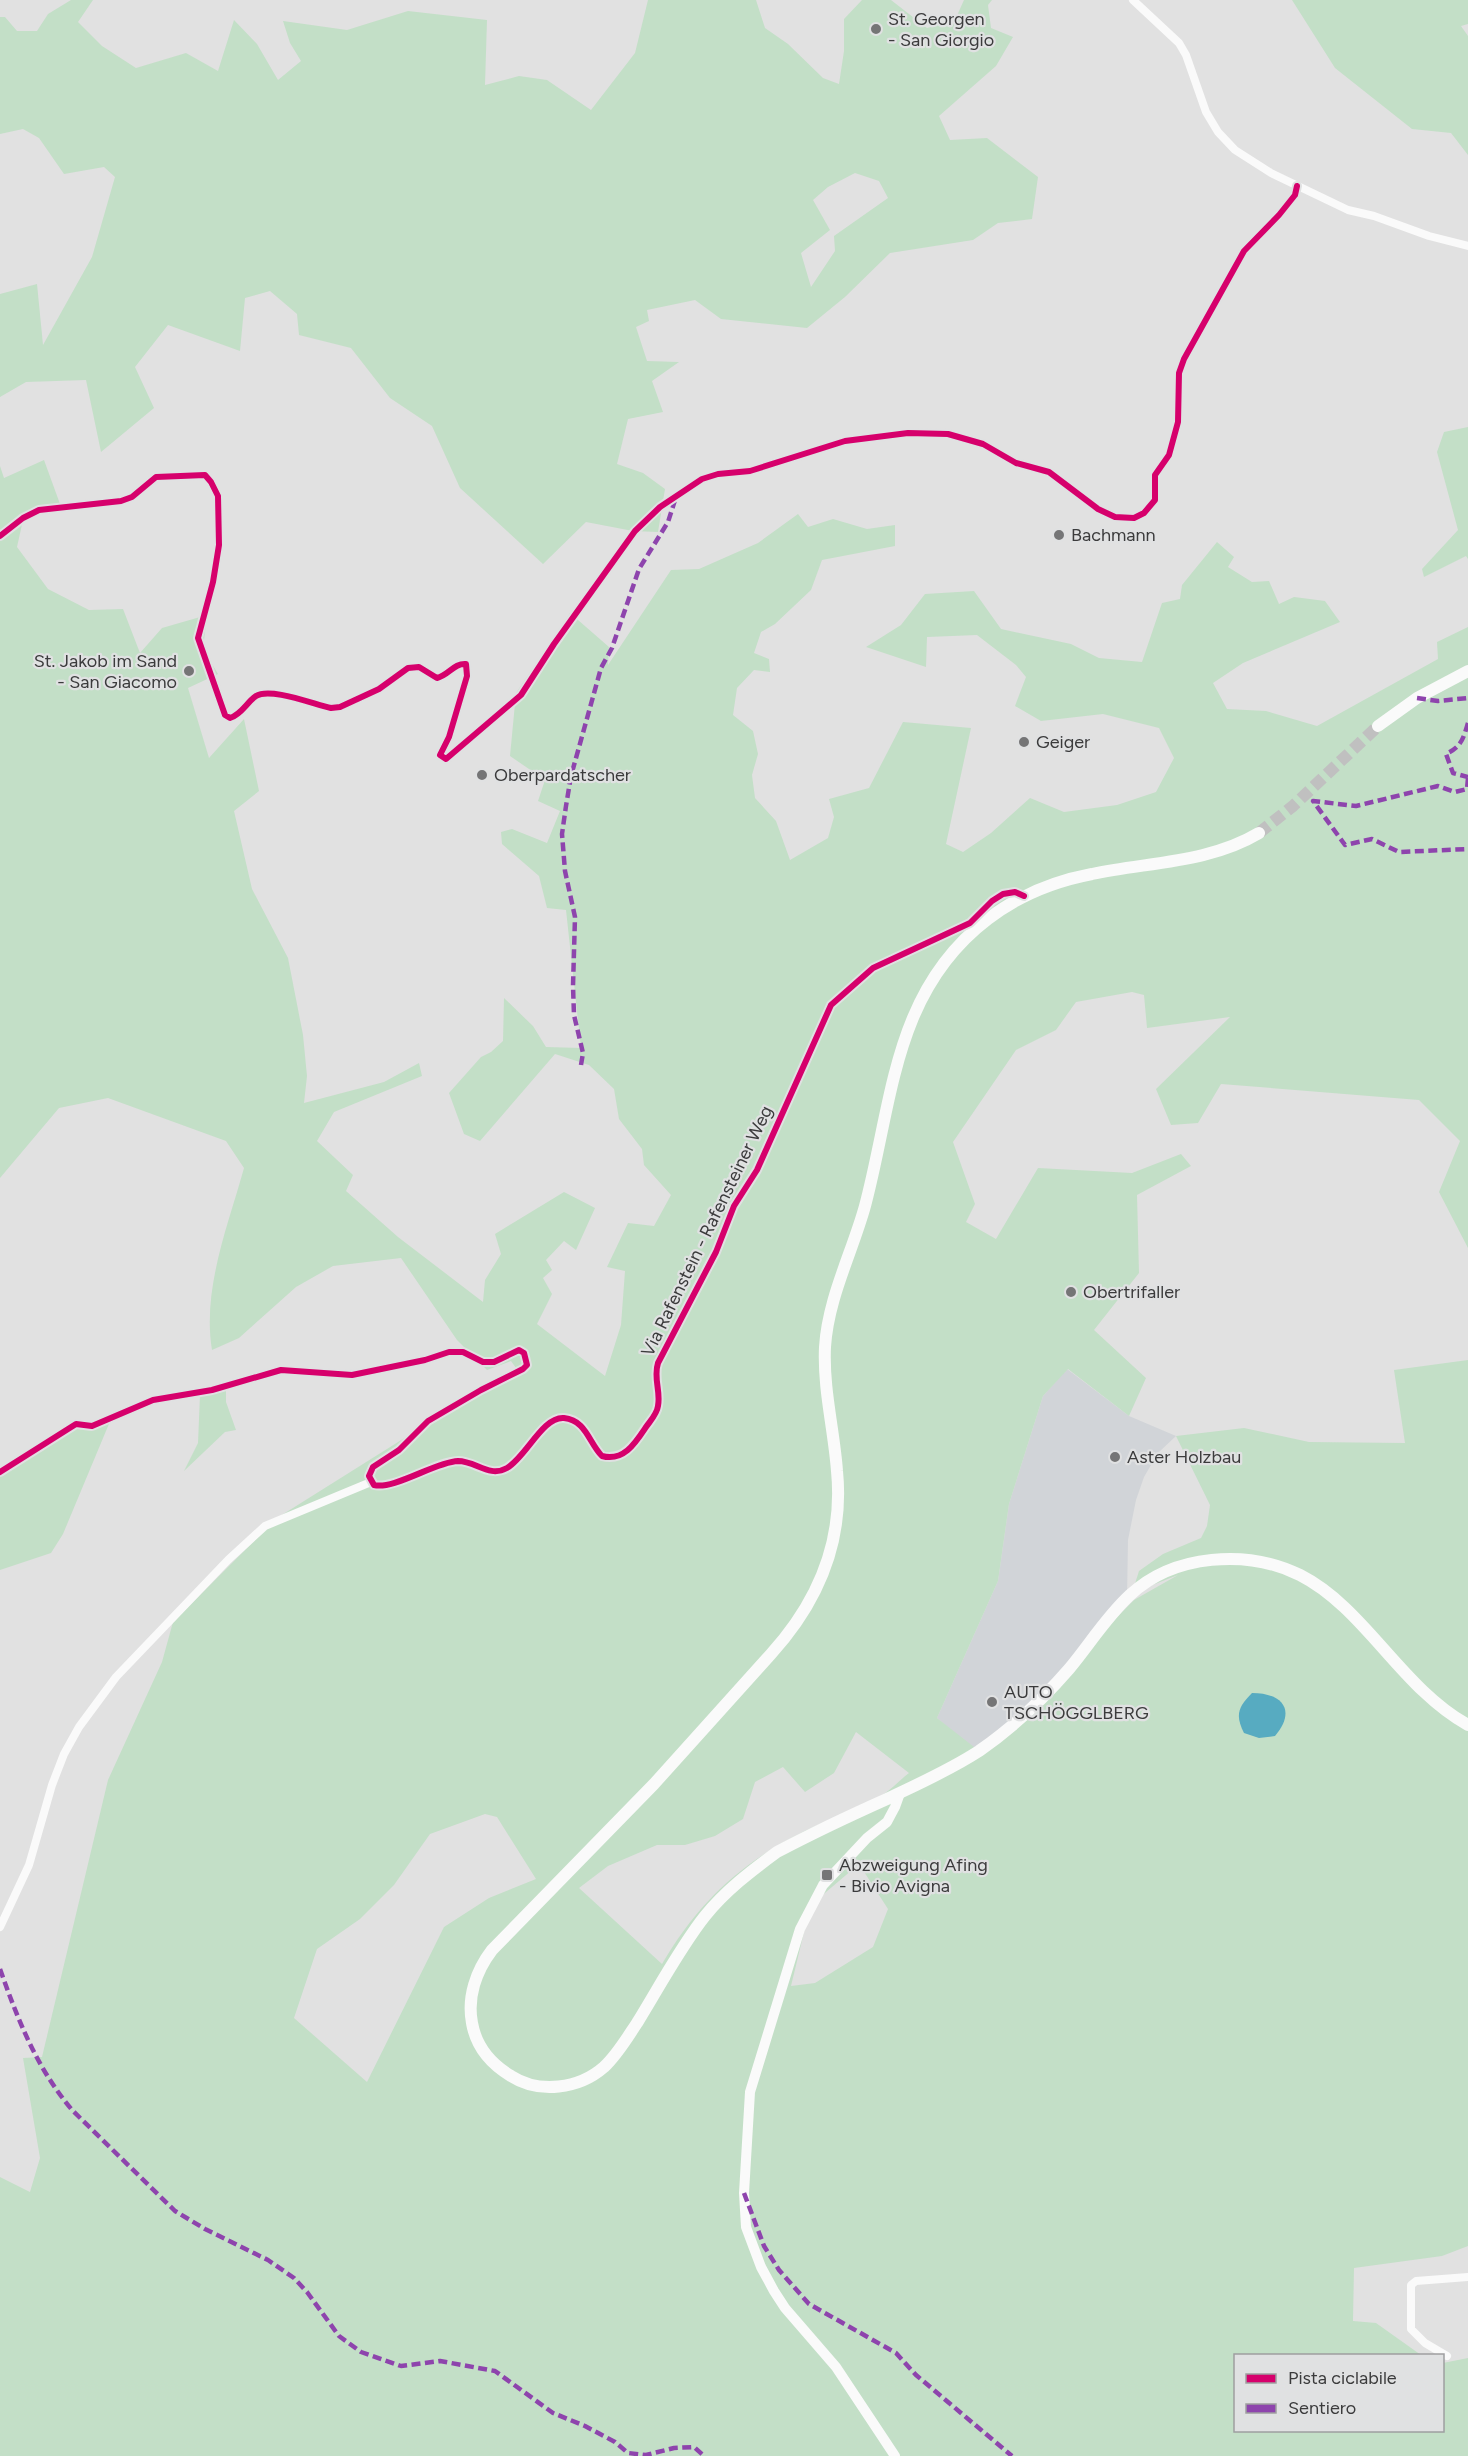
<svg xmlns="http://www.w3.org/2000/svg" width="1468" height="2456" viewBox="0 0 1468 2456" font-family="Figtree,sans-serif">
<rect width="100%" height="100%" fill="#e1e1e1"/>
<path fill="#d1d4d8" d="M1067 1369 1129 1416 1176 1436 1158 1453 1144 1477 1136 1500 1128 1540 1127 1598 1069 1669 977 1752 937 1718 998 1581 1009 1504 1043 1396Z"/>
<path fill="#c3dfc7" fill-rule="evenodd" d="M71 0H93L78 22 102 46 136 68 186 53 218 71 234 20 257 44 278 80 301 61 290 43 283 21 347 30 408 11 487 20 485 85 519 76 547 80 591 110 635 53 648 0H756L765 28 788 44 823 78 839 84 844 51V19L862 0H891L927 28 955 20 964 0H992L988 5 991 28 1013 37 996 66 939 116 950 140 987 138 1038 177 1032 219 998 223 973 240 890 253 845 297 807 328 721 319 695 300 647 310 649 321 636 327 647 361 679 362 652 381 663 412 628 419 617 464 643 473 665 489 658 532 633 531 586 522 543 564 460 488 432 426 390 398 351 348 299 335 297 314 270 291 245 298 240 351 168 325 135 367 154 408 101 452 86 380 26 382 0 397V294L37 284 43 345 92 257 115 177 104 167 64 174 39 138 23 129 0 134V17H5L17 31H37L48 14ZM855 173 879 181 888 198 834 236 835 251 811 287 801 253 830 230 813 200 828 187Z
M1292 0H1468V24L1461 26 1468 36V155L1451 133 1412 129 1335 68Z
M1468 427V559L1466 556 1424 577 1422 569 1458 530 1437 452 1444 432Z
M44 460 60 504 23 520 17 547 48 589 89 610 123 609 140 653 162 628 207 615 203 649 218 674 188 688 209 758 244 719 259 791 234 811 252 889 288 958 303 1035 307 1076 304 1103 384 1082 419 1063 422 1076 334 1112 317 1141 353 1175 346 1191 398 1237 483 1302 485 1280 501 1254 495 1234 564 1192 595 1208 576 1250 564 1241 546 1260 552 1270 543 1278 552 1294 537 1324 605 1376 621 1325 625 1271 607 1267 628 1223 654 1226 671 1195 644 1165 642 1149 619 1119 614 1089 589 1065 555 1054 480 1141 464 1134 449 1093 481 1057 491 1052 503 1041 504 998 533 1026 546 1047 581 1048 566 910 547 908 539 876 502 844 501 832 512 829 547 843 560 811 538 801 545 780 510 756 516 693 570 613 609 647 608 665 671 570 699 569 758 543 798 514 808 527 833 519 867 529 895 525V546L822 560 811 590 775 624 761 632 754 653 769 659 770 672 754 670 737 688 733 715 753 731 758 754 752 775 755 798 776 821 790 860 828 838 834 817 829 799 869 788 903 722 971 728 946 844 963 852 991 833 1030 798 1064 812 1117 805 1156 792 1174 758 1159 728 1103 714 1041 721 1015 706 1026 677 1016 665 977 635 927 637 926 667 866 647 901 625 925 594 974 591 1001 629 1071 644 1099 658 1142 662 1162 603 1180 599 1182 585 1217 542 1234 557 1228 567 1252 582 1269 581 1279 604 1294 597 1325 601 1340 622 1243 663 1213 683 1227 709 1266 711 1317 726 1438 659 1437 642 1468 627V1248L1439 1192 1460 1141 1419 1100 1221 1084 1198 1123 1171 1125 1156 1089 1230 1017 1147 1028 1144 995 1132 992 1076 1002 1056 1030 1016 1050 953 1142 975 1204 966 1222 996 1239 1038 1168 1132 1173 1181 1154 1191 1166 1137 1195 1139 1273 1094 1330 1146 1378 1129 1416 1068 1369 1043 1396 1009 1504 998 1581 937 1718 983 1754 1013 1732 1047 1700 1113 1621 1134 1600 1178 1575 1132 1593 1139 1571 1163 1554 1201 1538 1207 1526 1210 1505 1176 1436 1244 1428 1309 1442 1405 1443 1394 1370 1468 1360V2246L1442 2256 1354 2268 1353 2321 1376 2323 1421 2355 1236 2356V2430H1442L1443 2363 1468 2358V2456H0V2177L30 2192 40 2158 23 2058 42 2057 108 1780 162 1662 173 1622 277 1518 516 1368 511 1361 487 1370 457 1340 401 1258 333 1266 296 1287 239 1338 212 1350C202 1289 228 1226 244 1168L226 1141 108 1098 59 1108 0 1178V466L4 478ZM856 1732 909 1773C901 1779 893 1788 884 1794 862 1809 826 1820 801 1833 739 1864 697 1904 662 1964L579 1888 608 1866 657 1845H685L715 1836 743 1819 755 1782 783 1767 805 1792 834 1773ZM485 1814 497 1817 536 1879 489 1898 444 1927 367 2082 294 2018 317 1949 360 1919 394 1885 430 1834ZM859 1864 888 1909 873 1947 815 1983 791 1986 805 1928 819 1898Z
M226 1383V1402L236 1430 225 1432 184 1471 198 1443 200 1395Z
M111 1419 63 1534 51 1553 0 1570V1472L76 1424 92 1426Z"/>
<path fill="#57abc1" d="M1252 1693C1282 1693 1297 1710 1275 1736L1259 1738 1244 1733C1235 1715 1238 1707 1252 1693Z"/>
<g fill="none" stroke-linecap="round" stroke-linejoin="round">
<path stroke="#c0c0c0" stroke-width="12" stroke-dasharray="12 6" stroke-linecap="butt" d="M1259 833 1293 806 1378 726"/>
<path stroke="#fafafa" stroke-width="8" d="M1133 0 1179 43 1186 55 1206 112 1218 132 1235 150 1271 173 1348 210 1374 216 1429 236 1468 246
M0 536 23 518 39 510 121 501 132 497 156 477 205 475 211 482 218 496 219 545 213 582 198 638 225 715 230 718C242 714 246 703 256 696 270 687 313 704 331 708L340 707 379 689 408 668 419 667 437 678C449 675 454 663 466 664L467 676 449 737 440 755 446 759 521 695 554 644 635 531 660 507 702 479 718 474 750 471 845 441 908 433 948 434 983 444 1016 463 1049 472 1098 509 1115 517 1134 518 1144 513 1155 500V475L1169 455 1178 422 1179 373 1184 359 1244 251 1279 215 1295 195 1297 186
M0 1472 76 1424 92 1426 153 1400 212 1390 281 1370 352 1375 425 1360 449 1352H463L483 1362H494L519 1350 524 1353 527 1365 523 1369 481 1390 428 1421 399 1450 373 1467 369 1476 374 1485C394 1490 435 1462 458 1461 476 1461 489 1478 507 1468 526 1457 543 1416 564 1418 586 1420 589 1443 602 1456 624 1462 636 1442 646 1427 651 1420 657 1414 658 1406 661 1391 653 1378 658 1363L716 1252 734 1206 757 1170 831 1005 873 968 970 923 992 901 1003 894 1015 892 1024 896
M0 1927 29 1865 52 1785 64 1754 79 1727 116 1677 228 1560 265 1526 371 1482
M1447 2356 1425 2343 1411 2329V2285L1416 2281 1468 2277"/>
<path stroke="#fafafa" stroke-width="10" d="M895 2456 836 2367 785 2308 774 2291 761 2267 746 2227 744 2193 750 2092 800 1929 823 1885 867 1838 887 1822 895 1807 900 1793"/>
<path stroke="#fafafa" stroke-width="12" d="M1378 726 1417 698 1468 671
M1259 833C1209 863 1148 862 1092 874 1055 881 1018 896 988 919 893 991 893 1101 865 1206 852 1253 828 1298 825 1347 823 1389 834 1430 837 1471 844 1542 818 1602 771 1654L654 1784 492 1950C476 1971 467 1997 472 2023 476 2046 491 2064 511 2076 539 2094 579 2089 604 2067 617 2055 627 2038 637 2023 658 1989 681 1946 705 1916 725 1891 751 1871 777 1852 813 1833 849 1816 887 1799 918 1784 950 1770 979 1751 1012 1728 1043 1699 1069 1669 1089 1645 1107 1616 1130 1595 1174 1554 1247 1549 1300 1575 1365 1608 1401 1688 1468 1725"/>
<path stroke="#8e44ad" stroke-width="4.5" stroke-dasharray="9 4.5" stroke-linecap="butt" d="M1417 698 1438 701 1468 698
M1468 723C1463 739 1462 746 1446 754L1453 773 1468 777
M1468 778 1467 789 1455 792 1438 786 1356 806 1313 801 1345 845 1372 839 1399 852 1468 849
M581 1065 583 1053 574 1015 573 986 575 917 565 871 562 834 566 806 571 776 601 668 612 648 639 569 668 522 676 497
M0 1969C18 2020 37 2069 73 2111L175 2211 205 2229 268 2260 294 2278 307 2292 339 2336 361 2352 401 2366 440 2361 495 2371 553 2413 585 2426 615 2442 628 2453 646 2455 674 2448 694 2447 704 2456
M744 2193 764 2246 779 2270 809 2304 896 2353 916 2375 1012 2456"/>
<g stroke="#e0e1e2" stroke-width="10">
<path id="cycleway" d="M0 536 23 518 39 510 121 501 132 497 156 477 205 475 211 482 218 496 219 545 213 582 198 638 225 715 230 718C242 714 246 703 256 696 270 687 313 704 331 708L340 707 379 689 408 668 419 667 437 678C449 675 454 663 466 664L467 676 449 737 440 755 446 759 521 695 554 644 635 531 660 507 702 479 718 474 750 471 845 441 908 433 948 434 983 444 1016 463 1049 472 1098 509 1115 517 1134 518 1144 513 1155 500V475L1169 455 1178 422 1179 373 1184 359 1244 251 1279 215 1295 195 1297 186
M0 1472 76 1424 92 1426 153 1400 212 1390 281 1370 352 1375 425 1360 449 1352H463L483 1362H494L519 1350 524 1353 527 1365 523 1369 481 1390 428 1421 399 1450 373 1467 369 1476 374 1485C394 1490 435 1462 458 1461 476 1461 489 1478 507 1468 526 1457 543 1416 564 1418 586 1420 589 1443 602 1456 624 1462 636 1442 646 1427 651 1420 657 1414 658 1406 661 1391 653 1378 658 1363L716 1252 734 1206 757 1170 831 1005 873 968 970 923 992 901 1003 894 1015 892 1024 896"/>
</g>
<use href="#cycleway" stroke="#d6006c" stroke-width="6"/>
</g>
<g fill="#757576" stroke="#e0e1e2" stroke-width="2">
<circle cx="876" cy="29" r="6"/>
<circle cx="1059" cy="535" r="6"/>
<circle cx="189" cy="671" r="6"/>
<circle cx="1024" cy="742" r="6"/>
<circle cx="482" cy="775" r="6"/>
<circle cx="1071" cy="1292" r="6"/>
<circle cx="1115" cy="1457" r="6"/>
<circle cx="992" cy="1702" r="6"/>
<rect x="821" y="1869" width="12" height="12" rx="3"/>
</g>
<g text-anchor="middle" dominant-baseline="central" stroke-width="4.5" stroke-linejoin="round" paint-order="stroke">
<g font-size="18" fill="#3b3b3c" stroke="#e0e1e2" text-anchor="start">
<text x="888" y="19">St. Georgen<tspan x="888" dy="21">- San Giorgio</tspan></text>
<text x="1071" y="535">Bachmann</text>
<text x="177" y="661" text-anchor="end">St. Jakob im Sand<tspan x="177" dy="21">- San Giacomo</tspan></text>
<text x="1036" y="742">Geiger</text>
<text x="494" y="775">Oberpardatscher</text>
<text x="1083" y="1292">Obertrifaller</text>
<text x="1127" y="1457">Aster Holzbau</text>
<text x="1004" y="1692">AUTO<tspan x="1004" dy="21">TSCHÖGGLBERG</tspan></text>
<text x="839" y="1865">Abzweigung Afing<tspan x="839" dy="21">- Bivio Avigna</tspan></text>
</g>
<g font-size="18" fill="#3b3b3c" stroke="#e0e1e2">
<text transform="translate(707 1231) rotate(-64)">Via Rafenstein - Rafensteiner Weg</text>
</g>
</g>
<rect x="1234" y="2354" width="210" height="78" fill="#e0e1e2" stroke="#9e9fa0" stroke-width="1.5"/>
<rect x="1246" y="2374" width="30" height="9" fill="#d6006c" stroke="#9e9fa0" stroke-width="1.5"/>
<text x="1288" y="2384" font-size="18" fill="#3b3b3c">Pista ciclabile</text>
<rect x="1246" y="2404" width="30" height="9" fill="#8e44ad" stroke="#9e9fa0" stroke-width="1.5"/>
<text x="1288" y="2414" font-size="18" fill="#3b3b3c">Sentiero</text>
</svg>
